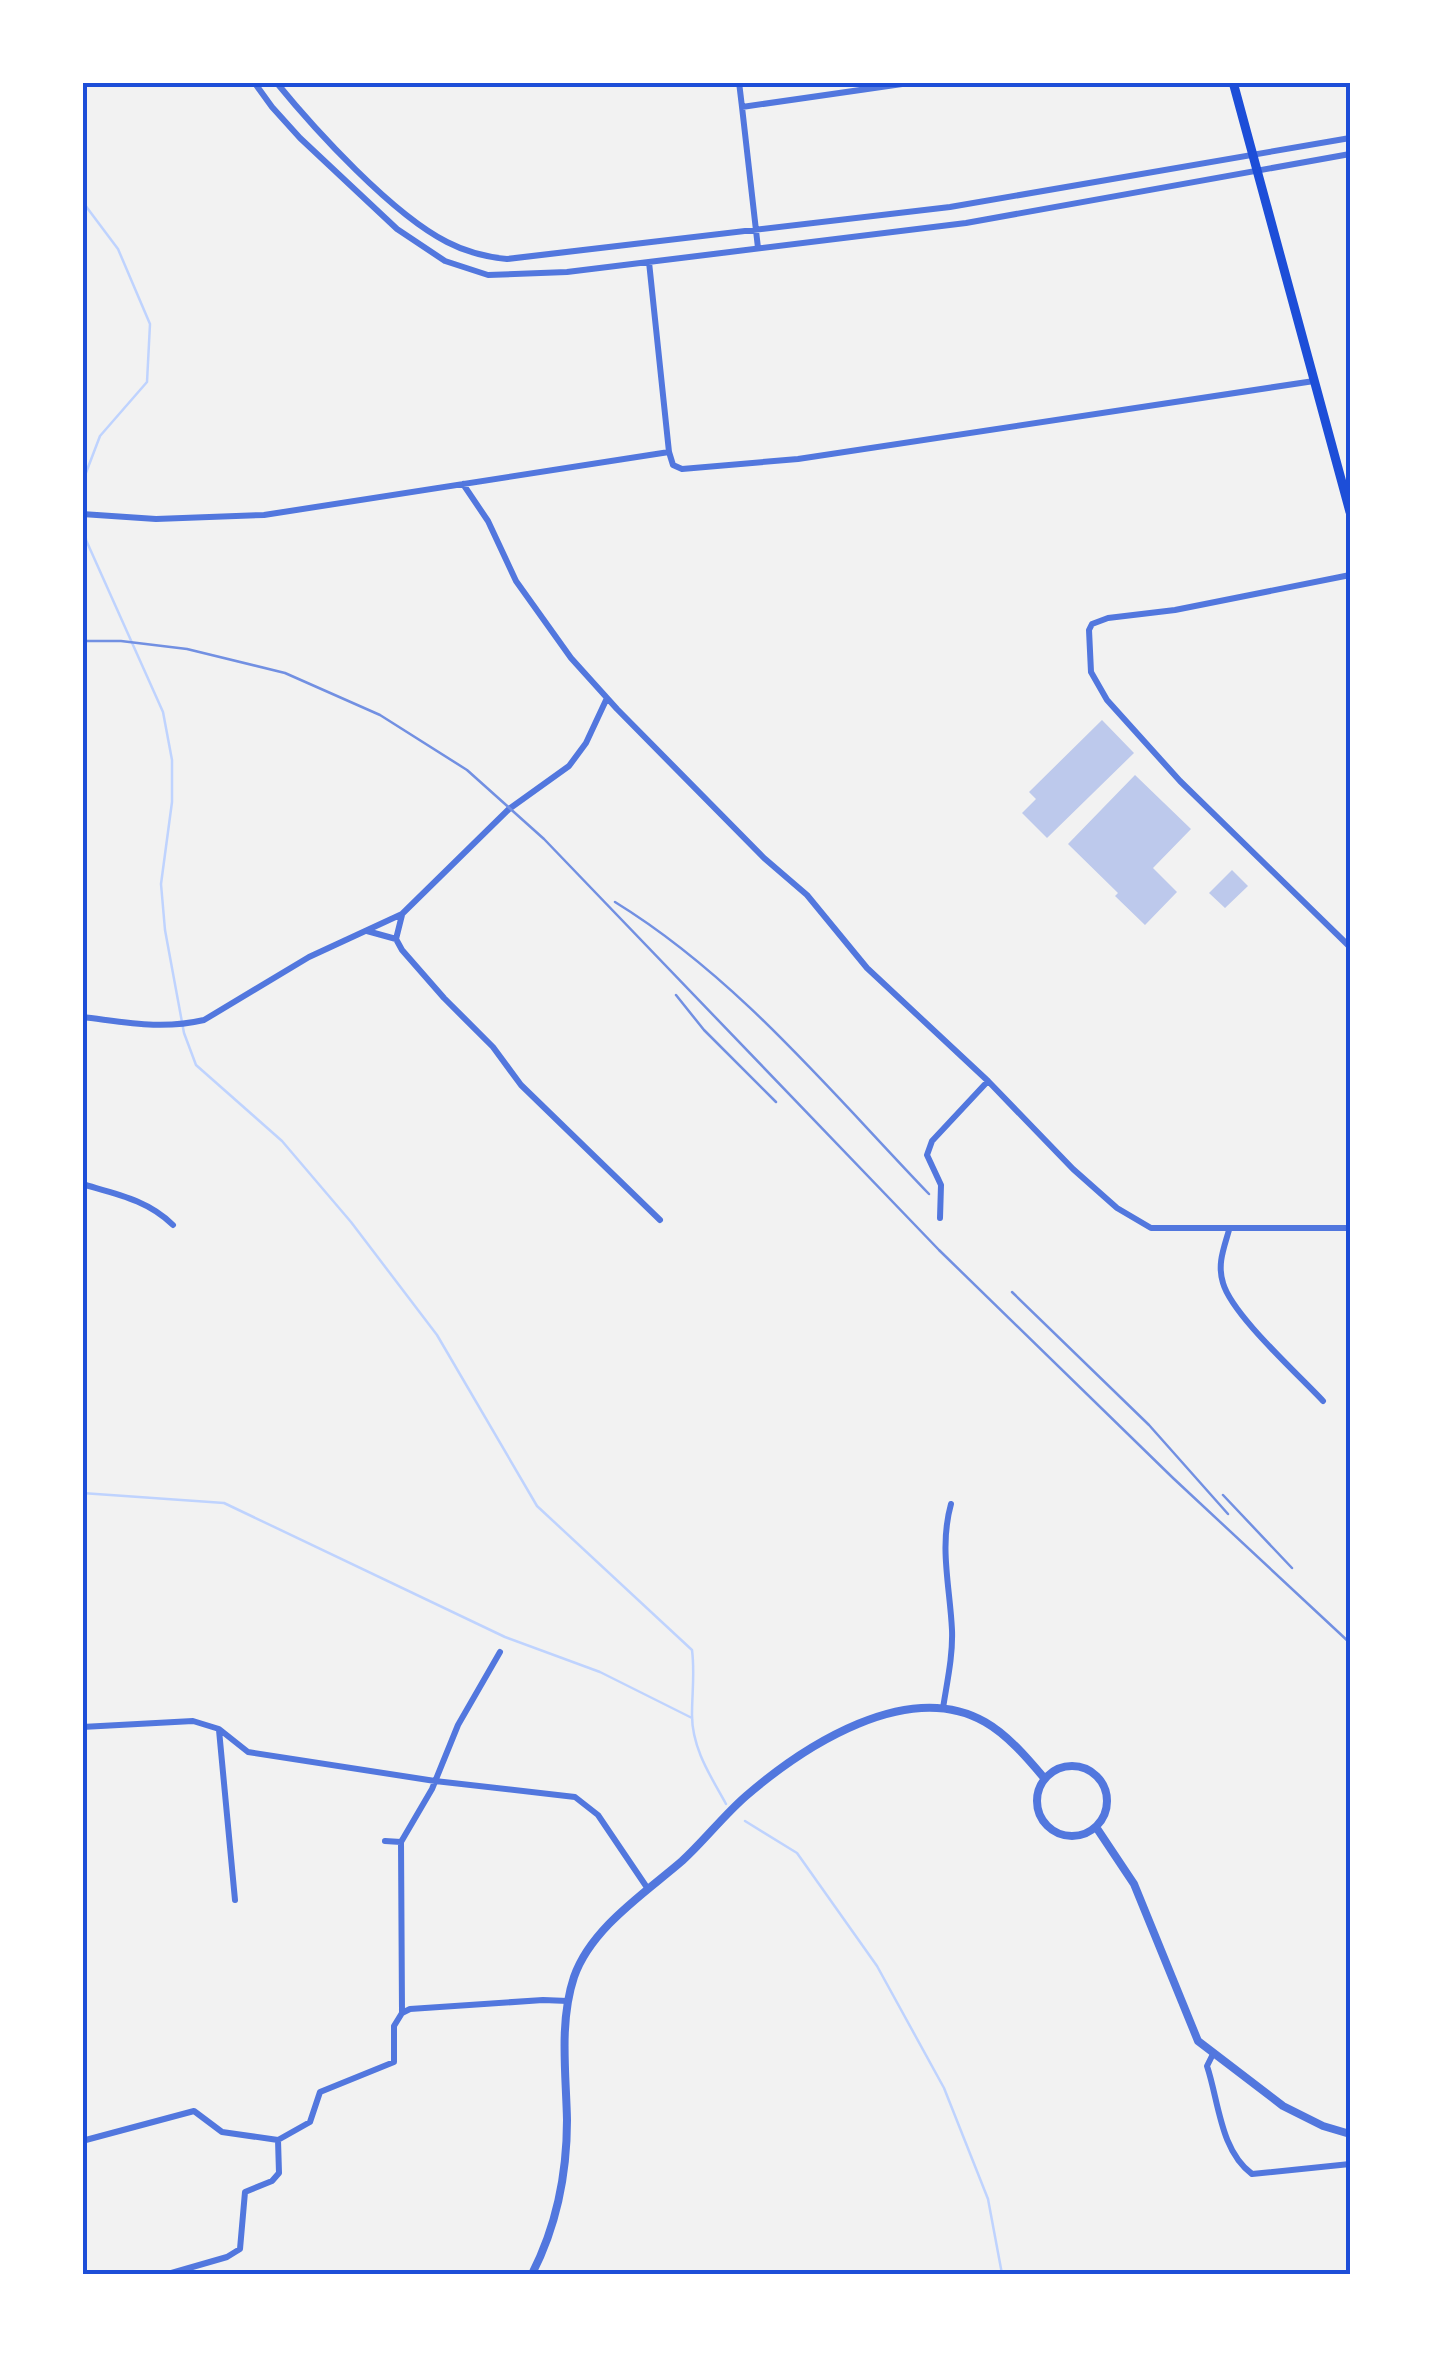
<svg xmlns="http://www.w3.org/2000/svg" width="1433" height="2357" viewBox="0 0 1433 2357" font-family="'IBM Plex Serif',serif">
  <rect width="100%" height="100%" fill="#f2f2f2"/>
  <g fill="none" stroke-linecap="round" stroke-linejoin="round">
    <path stroke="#bfd3fe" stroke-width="2.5" d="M82 201 118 249 150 324 147 382 100 436 84 478 83 510
      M84 518 86 540 163 712 172 760V802L161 884 165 930 184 1033 196 1065 282 1141 351 1222 437 1335 537 1506 692 1650C695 1673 692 1692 692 1715 692 1748 710 1775 726 1804
      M82 1493 224 1503 505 1637 600 1672 692 1718
      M745 1821 797 1853 877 1966 944 2088 988 2199 1002 2274"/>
  </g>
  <path fill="#bdc9ec" d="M1102 720 1134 753 1047 838 1022 813 1036 799 1029 792Z
    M1135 775 1191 829 1153 868 1177 892 1145 925 1115 896 1118 893 1068 844Z
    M1232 870 1248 886 1225 908 1209 893Z"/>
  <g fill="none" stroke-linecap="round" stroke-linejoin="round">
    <path stroke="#5277de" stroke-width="6" d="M254 82 272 107 300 138 397 229 445 261 488 275 567 272 966 223 1350 154
      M276 82C316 131 392 214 447 242 466 252 486 257 507 259L950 207 1350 138
      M739 82 742 107 916 82
      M742 107 758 248
      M649 262 669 452 673 465 682 469 798 459 1314 381
      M463 484 488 521 516 581 571 658 617 709 764 858 807 895 867 968 988 1081 1073 1169 1117 1208 1151 1228H1350
      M82 514 156 519 264 515 669 452
      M1350 575 1175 610 1108 618 1092 624 1089 630 1091 672 1107 700 1180 781 1350 947
      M367 931 396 939 402 950 444 998 493 1047 521 1085 660 1220
      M396 939 402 915
      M82 1017C125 1022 161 1030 204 1020L309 957 402 914 509 809 569 766 586 743 607 698
      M82 1184C116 1194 148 1200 173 1225
      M940 1218 941 1185 927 1155 932 1141 988 1081
      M1229 1230C1224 1248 1217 1264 1223 1283 1232 1315 1299 1375 1323 1401
      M943 1708C947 1682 953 1656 952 1630 950 1587 939 1547 951 1504
      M82 1727 193 1721 219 1729 248 1752 435 1781 575 1797 598 1815 648 1889
      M219 1730 235 1900
      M401 1842 432 1789 458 1725 500 1652
      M402 2013 410 2009 543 2000 568 2001
      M1213 2054 1207 2066C1219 2102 1220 2150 1252 2174L1350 2164
      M82 2141 194 2111 222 2132 278 2140 310 2122 320 2092 394 2062V2026L402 2013 401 1842 385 1841
      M168 2274 227 2257 240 2249 245 2192 272 2181 279 2173 278 2140"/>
    <path stroke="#5277de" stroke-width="8" d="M1037 1801a35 35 0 1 1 70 0a35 35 0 1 1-70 0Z
      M1096 1827 1134 1884 1198 2041 1283 2106 1323 2126 1350 2134
      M532 2274C556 2227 567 2173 567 2120 566 2073 559 2022 574 1977 591 1928 645 1893 682 1861 704 1841 723 1816 746 1796 804 1746 908 1678 985 1722 1008 1735 1028 1759 1045 1779"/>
    <path stroke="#1d4ed8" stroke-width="9" d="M1233 82 1350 512"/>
    <path stroke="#7290e2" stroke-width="2.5" d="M82 641H121L187 649 285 673 380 715 467 770 544 839 939 1250 1173 1478 1350 1643
      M615 902C737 977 831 1092 929 1194
      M676 995 704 1030 776 1102
      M1012 1292 1149 1425 1228 1514
      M1223 1495 1292 1568"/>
  </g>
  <rect width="1433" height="2357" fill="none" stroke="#ffffff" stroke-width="170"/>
  <rect x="85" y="85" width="1263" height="2187" fill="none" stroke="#1d4ed8" stroke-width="4"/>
</svg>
